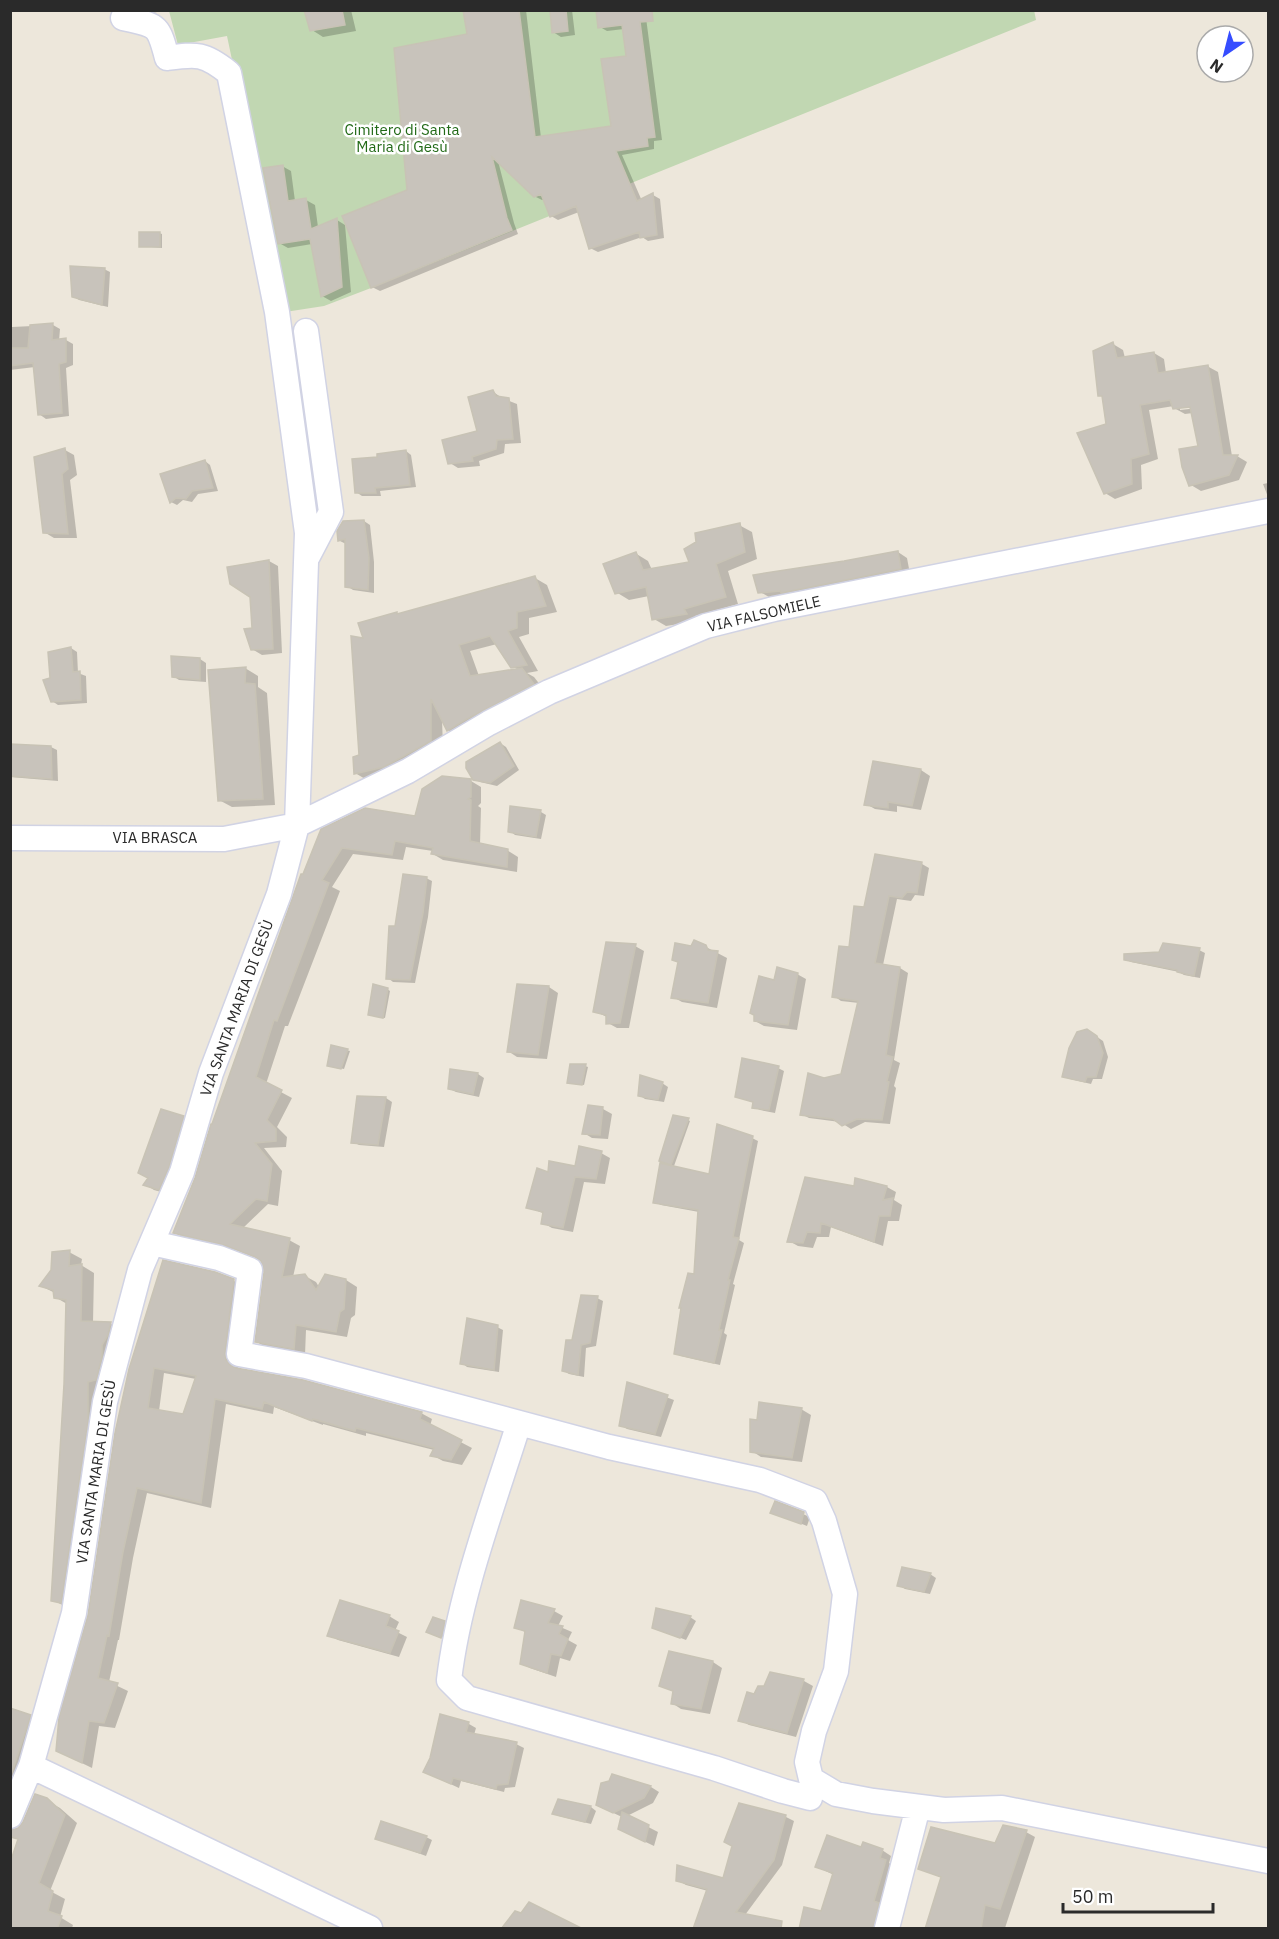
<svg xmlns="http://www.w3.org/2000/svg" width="1279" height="1939" viewBox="0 0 1279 1939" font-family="'IBM Plex Sans',sans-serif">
  <rect width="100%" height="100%" fill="#ede7db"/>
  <path fill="#c1d7b2" d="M342 10H1034L1036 20 371 288 324 306 285 312 227 36 178 45 169 11H304L311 31 344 25Z"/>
  <path fill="#0003" fill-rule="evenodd" d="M144 10H165L153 13Z
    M306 10H351L356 31 323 37 312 30Z
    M465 10H526L541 138 612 127 628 57 624 29 607 31 600 27 645 10 662 140 654 141V149L622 155 642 201 653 195 660 199 664 238 648 241 642 237 598 252 590 248 579 212 558 220 551 216 545 199 542 200 534 196 498 161 514 223 518 234 380 291 372 287 469 35Z
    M551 10H572L575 35 561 37 553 32Z
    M282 166 291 171 295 201 306 200 315 205 318 227 337 220 345 225 351 292 331 301 322 296 312 244 288 248 279 243Z
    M159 233 162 234V248L140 246Z
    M104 269 110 272 108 307 79 300 73 296Z
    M10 307 12 327 53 325 60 329 59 341 66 340 73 344V365L66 368 69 416 46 419 39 414 35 367 10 370Z
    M1113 344 1123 350 1125 358 1154 353 1164 359 1166 373 1207 366 1218 372 1232 456H1237L1247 462 1239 480 1201 491 1191 485 1200 447 1193 413 1185 414 1174 408V406L1149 410 1158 459 1141 465 1142 489 1115 499 1105 493 1108 425 1104 397 1100 395ZM1197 405 1198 408 1180 410V407Z
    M492 391 502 398 517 404 521 443 505 444 504 453 479 461 480 466 458 468 450 463 478 432Z
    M65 450 74 455 77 475 70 480 77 538H54L44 532Z
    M406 451 411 455 416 487 380 491 381 496H362L356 492 379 459Z
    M205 461 210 465 218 491 198 494 192 502 183 500 177 505 171 502Z
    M1268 483V497L1263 484Z
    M364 521 370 525 374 562V593L353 590 347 586 346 544 340 541 339 531Z
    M739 525 752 532 757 559 728 571 738 604 695 616 698 621 666 626 654 619 649 596 629 600 616 592 635 553 648 561 652 570 691 563Z
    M898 552 907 558 910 574 788 595 769 597 760 592Z
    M269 561 278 566 282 653 262 655 252 649V596Z
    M535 578 547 585 557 612 529 618V634L519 637 538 671 527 673 534 677 545 691 460 737 448 730 442 719 443 748 367 780 355 773 361 757 366 640 397 613 400 615ZM497 644 512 666 519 670 479 676 470 651Z
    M71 648 77 652 78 673 86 676 87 703 58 705 52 701V679Z
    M200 659 206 663V682L179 680 173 676Z
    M245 668 258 676V687L267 693 275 805 232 807 219 800Z
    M500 743 506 747 519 770 497 786 480 782 474 779Z
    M10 746 51 747 57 750 58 781 10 777Z
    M874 763 921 770 930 776 921 810 897 806V812L875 809 866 804Z
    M471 781 481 787V803L478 806 481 808 480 845 507 850 518 857 517 872 443 860 433 854V851L406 847 403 860 353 854 332 887 340 891 288 1026H285L266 1084 292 1098 277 1127 287 1137 286 1147 264 1148 282 1171 278 1206 268 1204 242 1229 289 1240 300 1246 293 1277 305 1276 316 1282 319 1287 346 1280 357 1287 355 1315 351 1318 347 1337 306 1330 305 1355 267 1348 257 1342 266 1272 262 1260 236 1250 186 1239 175 1233 197 1178 322 830 416 817Z
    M511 807 541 812 546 815 541 839 515 835 510 831Z
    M922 864 929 868 924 896 915 895 911 901 897 899 883 965 900 968 908 973 894 1060 900 1063 894 1086 896 1088 890 1124 865 1122 851 1129 840 1122 809 1118 801 1114 824 1079 842 1076 859 1003 841 1001 834 996 865 909Z
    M426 878 432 881 428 917 415 983 393 982 388 978 397 927Z
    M635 946 644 951 629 1028H617L608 1023 607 1017 594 1011Z
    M706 947 727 958 717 1008 682 1002 673 997 692 948Z
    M1199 950 1205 953 1200 978 1184 975 1179 972 1131 962 1125 959Z
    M797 974 806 979 797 1030 764 1026 755 1021 776 982Z
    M519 986 549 987 558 993 547 1059 517 1057 508 1051Z
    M387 989 390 991 385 1018 372 1016Z
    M1087 1030 1103 1041 1108 1057 1102 1079H1093L1091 1084 1070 1079 1064 1076Z
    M332 1047 350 1051 344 1069 331 1066Z
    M585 1066 588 1067 584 1085 568 1082Z
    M778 1068 784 1071 775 1113 760 1110 754 1107V1103L737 1096Z
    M451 1070 478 1074 484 1078 479 1097 456 1092 450 1089Z
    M662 1083 668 1087 664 1102 645 1099 639 1095Z
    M359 1097 386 1098 392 1102 384 1147 359 1145 353 1142Z
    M589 1107 603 1109 612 1114 608 1139 592 1138 584 1133Z
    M183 1117 192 1122 168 1194 154 1190 145 1184Z
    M688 1120 690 1121 674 1166 663 1162Z
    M752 1138 758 1141 739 1240 744 1243 733 1284 735 1285 724 1333 727 1335 720 1365 681 1356 675 1353 695 1276 699 1212 661 1205 655 1202 710 1176Z
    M601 1153 610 1158 605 1184 584 1182 573 1232 552 1228 543 1223 545 1214 528 1207 549 1173 576 1168Z
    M856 1180 887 1187 896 1192 894 1200 902 1205 899 1221H888L883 1246 831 1227 829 1237H817L813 1248 798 1246 789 1241 855 1188Z
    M69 1252 82 1259 81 1265 94 1273 93 1323 111 1324 123 1331 66 1607 53 1600 65 1384 67 1304 55 1297V1293L41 1286Z
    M234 1281 244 1287 235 1359 239 1370 421 1413 432 1419 430 1426 472 1448 462 1465 443 1461 432 1455 434 1450 366 1433V1436L323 1424V1425L274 1407 273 1414 226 1404 211 1508 147 1493 133 1558 119 1640H118L109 1682 128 1691 115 1728 99 1726 92 1768 57 1751 90 1616 131 1370ZM164 1373 196 1379 184 1416 159 1411Z
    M597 1298 603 1301 596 1346 586 1348 584 1377 569 1374 563 1370 573 1342Z
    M497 1327 503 1330 499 1372 467 1367 462 1363Z
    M628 1383 674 1400 661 1437 627 1429 621 1425Z
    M801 1409 811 1415 802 1462 761 1457 752 1451 758 1422Z
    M776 1503 810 1517 807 1526 772 1512Z
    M930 1574 936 1578 930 1594 905 1589 899 1585Z
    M554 1611 563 1616 558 1626 572 1632 568 1640 577 1645 570 1661 560 1658 556 1677 530 1668 521 1663 525 1632 516 1627Z
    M389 1616 399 1622 395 1631 407 1637 399 1657 338 1640 329 1635Z
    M690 1617 696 1621 686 1640 660 1630Z
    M444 1622 447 1624 444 1638 430 1633Z
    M713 1662 722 1668 710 1714 681 1709 672 1703 674 1692 661 1685Z
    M771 1674 804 1681 813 1686 796 1737 749 1725 740 1720 754 1696 764 1688Z
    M10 1710 30 1716 42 1723 10 1817Z
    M441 1716 469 1724 476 1728 474 1735 516 1744 524 1748 515 1787 505 1788 504 1792 461 1781 459 1788 433 1776 432 1759Z
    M613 1776 651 1787 659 1792 653 1803 627 1816 658 1832 654 1846 629 1834 622 1817 607 1810 610 1782Z
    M46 1800 60 1808 77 1823 50 1891 65 1899 60 1917 73 1925 72 1928H10Z
    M559 1801 591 1807 596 1811 591 1824 559 1816 554 1813Z
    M786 1817 794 1821 782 1865 745 1915 694 1928 708 1891 686 1885 677 1880H724Z
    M1026 1832 1035 1837 1005 1928H927L942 1878 920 1868 996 1845Z
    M426 1837 432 1840 426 1856 377 1838Z
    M862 1849 882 1850 891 1856 889 1863 894 1866 883 1928H800L822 1912 834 1875 817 1867Z"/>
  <path fill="#c8c3bb" stroke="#c8c3b5" stroke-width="1.5" fill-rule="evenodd" d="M304 10H342L345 25 310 31Z
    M463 10H519L535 137 611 126 601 59 626 56 622 25 598 28 596 10H652L653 21 640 22 655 137 647 138 648 146 616 151 637 201 653 193 657 235 640 238 639 232 589 249 576 206 550 217 541 194 534 197 492 157 507 218 512 230 371 288 342 216 407 190 394 48 467 34Z
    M550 10H566L568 31 552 33Z
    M283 165 288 201 306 198 311 229 337 218 342 287 321 297 310 239 278 244 263 168Z
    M139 232H160V247H139Z
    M70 266 105 268 102 305 72 297Z
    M53 323 52 340 66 338V362L59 364 62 413 38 415 33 363 10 366V348H28L30 325Z
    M1113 342 1117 358 1154 352 1158 373 1208 365 1223 455H1238L1229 475 1189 486 1182 467 1179 449 1198 446 1190 407 1173 409 1170 400 1140 405 1149 454 1131 459 1132 484 1104 494 1077 433 1106 424 1102 396H1098L1093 351Z
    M493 390 496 396 509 398 513 439 497 440 496 449 472 457 473 461 448 464 442 440 477 431 468 397Z
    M65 448 68 469 62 474 68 534 43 533 34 457Z
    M406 450 410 485 375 488 376 493H355L352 459 377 457V454Z
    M205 460 213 488 192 491 186 499 176 498 170 503 160 474Z
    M364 520 369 558 368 590 345 587V539L338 541 337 531 343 521Z
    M740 523 745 552 716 564 726 597 684 609 687 614 652 620 646 587 615 594 603 564 636 552 643 570 689 562 684 549 696 542 695 533Z
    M898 551 901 569 781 593 780 591 758 593 753 575 844 561Z
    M269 560 273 649 251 650 244 629 252 628 250 597 230 584 227 567Z
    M535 576 546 606 517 612V628L508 631 527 665 511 668 490 636 459 645 470 676 522 668 534 684 465 720 447 731 431 699V741L384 767 354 774 353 757 359 755 351 636 363 638 358 623 397 612V614Z
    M71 647 73 672 80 671 81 700 51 702 43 680 50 678 48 652Z
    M171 656 200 658V680L172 677Z
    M246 667 245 683 255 684 263 799 218 801 208 670Z
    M500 742 514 766 490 783 473 780 466 768V762Z
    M10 744 51 746 52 779 10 776Z
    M873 761 921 769 912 806 888 802V808L864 805Z
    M442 776 471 779V797L468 799 471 800 470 841 508 849 507 867 431 854 433 848 395 841 392 855 342 848 322 880 329 883 277 1021 274 1020 256 1077 282 1090 267 1120 276 1129V1141L255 1143 272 1164 267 1201 256 1199 230 1224 290 1238 282 1277 305 1274 316 1290 325 1274 346 1279 344 1309 340 1312 336 1332 296 1325 294 1349 255 1342 264 1272 261 1261 255 1257 224 1245 173 1233 195 1178 211 1124H212L301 874H303L321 829 365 808 415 816 422 789Z
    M510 806 541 810 536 837 508 832Z
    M875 854 922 862 917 893 907 892 902 898 889 896 875 963 900 967 886 1055 893 1057 887 1081 889 1082 882 1120 857 1119 842 1126 833 1119 800 1115 808 1073 824 1078 841 1074 858 1001 832 997 839 946 849 947 854 906 864 907Z
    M403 874 427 877 423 913 410 980 386 979 389 926H395Z
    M694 940 706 945 708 950 718 951 708 1003 671 998 678 962 672 960 675 943 691 946Z
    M606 942 636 944 620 1023 606 1024V1015L593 1012Z
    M1163 943 1200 948 1194 976 1177 972V970L1124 960V954L1159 952Z
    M777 967 798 973 788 1025 754 1021V1015L750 1013 759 976 774 980Z
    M373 984 388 988 383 1018 368 1015Z
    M517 984 549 986 538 1055 507 1052Z
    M1087 1029 1097 1036 1103 1053 1096 1077H1087L1085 1082 1062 1077 1069 1048 1077 1032Z
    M331 1045 348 1049 341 1069 327 1066Z
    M742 1058 779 1066 769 1110 752 1108 753 1102 735 1097Z
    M570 1064H586L582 1085 567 1083Z
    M450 1069 478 1073 473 1094 448 1089Z
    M640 1075 663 1082 658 1100 638 1096Z
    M357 1096 386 1097 378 1145 351 1143Z
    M588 1105 603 1107 600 1135 582 1134Z
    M161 1109 184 1116 169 1167 159 1190 143 1185 148 1178 138 1173Z
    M673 1115 689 1118 671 1165 659 1161Z
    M717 1124 753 1136 733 1237 739 1238 728 1280H730L719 1330H722L714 1363 674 1354 681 1308H679L688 1273 694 1274 698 1210 653 1203 660 1163 709 1174Z
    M579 1146 602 1151 596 1179 575 1177 563 1228 541 1224 543 1212 526 1208 537 1168 548 1172 549 1161 575 1166Z
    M805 1177 854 1186 855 1178 887 1186 883 1200 893 1198 890 1216H879L874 1242 821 1223 820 1233 807 1232 803 1243 787 1242Z
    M70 1250 69 1266 82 1264 81 1321 111 1322 108 1335 102 1345V1357L96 1380 88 1382V1422L61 1603 51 1601 64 1384 66 1300 54 1298 53 1290 39 1286 51 1270 52 1252Z
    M163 1260 215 1272 234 1279 225 1352 226 1360 230 1365 236 1368 303 1380 422 1412 420 1419 462 1440 451 1460 430 1456 434 1448 356 1428 355 1431 313 1419 312 1421 264 1402 262 1409 215 1399 201 1503 137 1488 123 1552 109 1636 107 1635 98 1678 118 1683 104 1723 89 1721 82 1763 56 1751 59 1717 88 1615 115 1433 129 1369ZM154 1368 196 1376 183 1414 148 1408Z
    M581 1295 598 1296 590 1343 581 1345 578 1375 562 1371 566 1340H572Z
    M467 1318 498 1325 494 1370 460 1364Z
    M627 1382 668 1395 655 1434 619 1426Z
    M759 1402 802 1408 792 1458 750 1452V1419L757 1420Z
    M775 1501 804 1512 801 1524 770 1513Z
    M902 1567 931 1573 924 1592 897 1586Z
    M340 1600 390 1615 386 1626 399 1631 390 1653 327 1636Z
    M521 1600 555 1609 548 1623 563 1626 559 1634 568 1639 561 1656 551 1654 547 1673 520 1664 525 1631 514 1628Z
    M656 1608 691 1616 680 1638 652 1628Z
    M433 1617 445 1621 441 1638 426 1632Z
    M669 1651 713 1661 701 1709 671 1704 673 1691 659 1686Z
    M770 1672 804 1679 787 1733 738 1721 747 1692 754 1694 758 1686H764Z
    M10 1708 31 1715 12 1772H10Z
    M440 1714 469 1722 466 1732 517 1742 508 1784 497 1785 496 1789 453 1778 451 1784 423 1772 430 1758Z
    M612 1774 651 1786 644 1798 613 1813 596 1805 601 1783 609 1781Z
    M35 1794 47 1798 65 1815 39 1883 53 1891 48 1911 62 1916 57 1929H10V1863L18 1839 10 1837V1830L18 1828 23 1822Z
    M558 1799 591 1806 585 1822 552 1814Z
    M739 1803 786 1815 774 1860 736 1912 782 1921 781 1929H693L707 1889 676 1881 677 1865 723 1878 732 1846 724 1842Z
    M622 1812 649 1825 645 1842 618 1829Z
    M381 1821 427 1836 420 1853 375 1839Z
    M1003 1825 1027 1830 1000 1909 985 1905 981 1929H925L941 1877 918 1869 931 1827 995 1843Z
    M827 1835 861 1847 863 1842 883 1849 880 1858 886 1860 874 1901 879 1903 873 1929H799L804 1907 821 1911 833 1873 815 1867Z
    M529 1902 583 1929H501L515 1911 521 1913Z"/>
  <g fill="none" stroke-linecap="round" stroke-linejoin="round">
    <g stroke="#d1d3e4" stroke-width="27">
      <path id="minor" d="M306 331 331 512 308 556
        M10 838 224 839 297 825 408 771 489 723 549 692 706 626 774 609 1268 511
        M152 1243 219 1258 250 1270 239 1354 306 1366 609 1447 760 1480 815 1501 824 1521 845 1594 836 1671 814 1731 807 1762 811 1779 836 1794 873 1801 944 1810 1002 1808 1268 1861
        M519 1423C493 1506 459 1595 449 1680L467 1698 714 1768 783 1791 810 1798
        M31 1766 370 1928
        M10 1816 31 1766 74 1613 105 1402 140 1270 182 1172 211 1073 279 894 297 825 307 533 277 312 229 73C204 53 197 54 167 58 158 23 157 26 123 18
        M887 1928 918 1807"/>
    </g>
    <use href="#minor" stroke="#fff" stroke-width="24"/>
  </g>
  <g text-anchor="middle" stroke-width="5" stroke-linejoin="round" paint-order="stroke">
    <g font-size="15" fill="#226a17" stroke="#fff">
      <text x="402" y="135">Cimitero di Santa<tspan x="402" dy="17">Maria di Gesù</tspan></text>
    </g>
    <g font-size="15" fill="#2a2a2a" stroke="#fff">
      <text transform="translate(764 614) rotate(-13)" y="5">VIA FALSOMIELE</text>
      <text x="155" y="843">VIA BRASCA</text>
      <text transform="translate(237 1008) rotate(-70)" y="5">VIA SANTA MARIA DI GESÙ</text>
      <text transform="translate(96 1472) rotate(-81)" y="5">VIA SANTA MARIA DI GESÙ</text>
    </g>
  </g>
  <rect width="1279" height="1939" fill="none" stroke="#2a2a2a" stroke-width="24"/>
  <g transform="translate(1225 54) rotate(215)"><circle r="28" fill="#ffffff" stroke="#aaaaaa" stroke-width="1.5"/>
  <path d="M0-4.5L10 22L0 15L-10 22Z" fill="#364dff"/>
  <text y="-9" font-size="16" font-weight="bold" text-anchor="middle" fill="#2a2a2a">N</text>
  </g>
  <path d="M1063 1903v9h150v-9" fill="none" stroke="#2a2a2a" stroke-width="3"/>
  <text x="1072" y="1903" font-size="18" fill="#2a2a2a" stroke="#ffffff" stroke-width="4.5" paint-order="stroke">50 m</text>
</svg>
